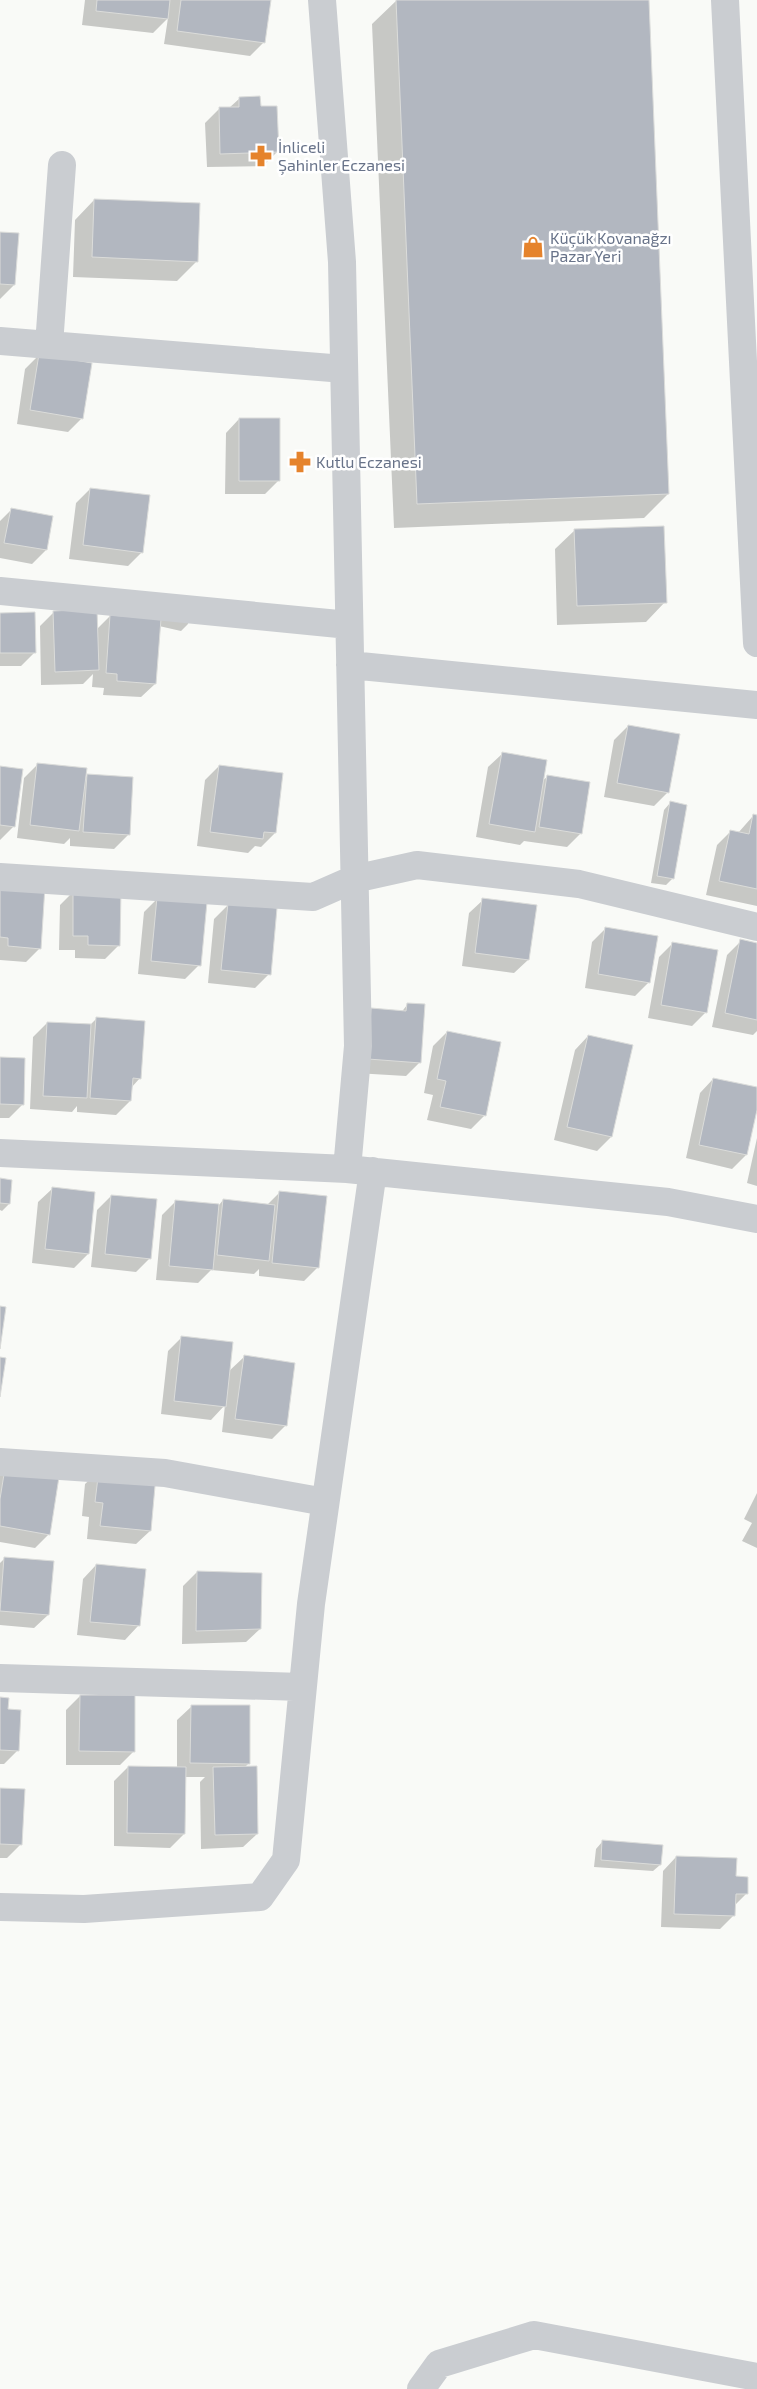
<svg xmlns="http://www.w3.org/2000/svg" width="757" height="2389" viewBox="0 0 757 2389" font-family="'Exo 2',sans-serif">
  <rect width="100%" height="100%" fill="#f9faf7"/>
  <path fill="#0003" d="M85 0H269L264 42 250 56 164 44 168 18 153 33 82 25Z
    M397 0H648L668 494 644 518 394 528 372 24Z
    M240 98 260 107 277 152 263 166 207 167 205 123 219 109 229 108Z
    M94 200 197 261 177 281 73 277 75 220Z
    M0 233 14 285 0 299Z
    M39 355 82 418 68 432 17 424 25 369Z
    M239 419 279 480 265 494H225L226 433Z
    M90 489 142 552 128 566 69 559 76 503Z
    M11 510 46 550 32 564 0 558V521Z
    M575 530 665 602 646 622 557 625 555 549Z
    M54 612 96 630 110 616 190 614 188 624 181 631 159 626 155 684 141 697 103 695 104 688 92 687 93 674 83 684 41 685 40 626Z
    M0 614 35 652 21 666H0Z
    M628 726 668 792 654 806 604 797 614 740Z
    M502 754 542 781 547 777 581 833 567 847 524 841 520 845 476 837 488 767Z
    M38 764 84 779 87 776 128 835 114 849 70 846V838L64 844 17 838 24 778Z
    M219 766 275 833 261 847 255 846 248 853 197 846 205 780Z
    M0 767 14 826 0 840Z
    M670 803 673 878 666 885 651 883 664 810Z
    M753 816H757V906L706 895 717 845 731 831 738 833Z
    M0 885 40 948 26 962 0 960Z
    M74 891 119 945 105 959 75 958V950H59L60 905Z
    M158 898 199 965 185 979 138 974 144 912Z
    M483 900 528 960 514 973 462 966 469 913Z
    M228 905 269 974 255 988 208 983 214 919Z
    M606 928 649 982 635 996 585 988 592 942Z
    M741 941 757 944V1031L753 1035 712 1027 727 955Z
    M673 943 706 1012 692 1026 648 1018 659 957Z
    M407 1005 420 1062 406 1076 355 1073Z
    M96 1019 140 1078 131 1088 130 1101 116 1115 77 1112V1106L72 1112 30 1109 33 1037 47 1023 90 1025Z
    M447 1032 485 1115 471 1129 427 1120 433 1095 424 1093 433 1046Z
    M588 1036 611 1137 597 1151 554 1140 575 1050Z
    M0 1059 23 1104 9 1118H0Z
    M713 1079 757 1089V1104L746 1155 732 1169 686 1158 700 1093Z
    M757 1138V1186L747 1183Z
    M0 1180 9 1204 2 1211 0 1210Z
    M52 1189 88 1254 74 1268 32 1263 38 1202Z
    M280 1192 318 1267 304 1281 259 1276V1269L254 1274 211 1270 198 1283 156 1280 162 1215 176 1201 219 1205 223 1200 267 1205Z
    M111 1196 150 1258 136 1272 91 1267 97 1210Z
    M182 1337 228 1372 244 1357 286 1425 272 1439 222 1432 225 1405 211 1420 161 1414 168 1351Z
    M5 1470 49 1534 35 1548 0 1542V1475Z
    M99 1471 150 1531 136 1544 87 1539 89 1517 82 1516 85 1484Z
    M757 1493V1548L742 1541 752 1523 744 1519Z
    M5 1558 48 1615 34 1628 0 1625V1563Z
    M96 1565 138 1626 125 1640 77 1635 83 1579Z
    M197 1572 260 1629 246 1642 182 1644 183 1586Z
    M80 1696 134 1751 120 1765H66V1710Z
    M0 1698 7 1710 18 1750 4 1764H0Z
    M191 1707 249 1763 244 1768 257 1834 243 1847 201 1849 200 1782 205 1777H185L184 1834 170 1848 114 1846V1781L128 1767 177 1768V1720Z
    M0 1789 21 1844 7 1858H0Z
    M602 1842 660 1865 653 1871 594 1867 596 1849Z
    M676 1857 735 1878 746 1894 734 1906V1915L720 1929 661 1927 663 1871Z"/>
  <path fill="#b2b7c0" stroke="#dbdcda" d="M97 0H170L168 19 96 11Z
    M181 0H271L265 43 177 31Z
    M396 0H649L669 494 417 504Z
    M260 96 261 106H277L279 152 220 154 219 107H239V97Z
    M94 199 200 203 198 262 92 257Z
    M0 232 19 233 15 285 0 284Z
    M39 354 92 363 83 419 30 410Z
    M239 418H280V481H239Z
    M90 488 150 495 143 553 83 545Z
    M11 508 53 516 47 550 4 543Z
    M664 526 667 603 577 606 574 529Z
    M97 609 99 670 55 672 53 611Z
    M35 612 36 653H0V613Z
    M110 615 161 619 156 684 117 681V674L106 673Z
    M628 725 680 734 669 793 617 783Z
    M502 752 547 760 535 832 489 824Z
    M37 763 87 768 79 831 30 825Z
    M219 765 283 773 276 833 264 832 263 839 210 832Z
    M0 766 23 769 15 827 0 825Z
    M87 774 133 777 130 835 83 832Z
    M547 775 590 782 582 834 539 827Z
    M670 801 687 805 674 879 657 876Z
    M753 814 757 815V889L719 881 730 830 749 834Z
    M0 883 45 886 41 949 8 946V938L0 937Z
    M73 889 121 890 120 946 88 945V936H73Z
    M157 897 207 902 201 966 151 961Z
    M482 898 537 905 529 960 475 953Z
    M228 903 277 908 271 975 221 970Z
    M605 927 658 936 650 983 598 974Z
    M740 939 757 943V1020L725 1013Z
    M672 942 718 950 707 1013 661 1005Z
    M407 1003 425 1004 421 1063 368 1059 371 1008 406 1011Z
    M96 1017 145 1021 141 1079 133 1078 131 1101 90 1098Z
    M47 1022 91 1024 87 1098 43 1096Z
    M447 1031 501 1042 486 1116 440 1107 446 1081 437 1079Z
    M588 1035 633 1045 612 1137 567 1127Z
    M0 1057 25 1058 24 1105 0 1104Z
    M713 1078 757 1087V1110L747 1155 699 1145Z
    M0 1178 12 1180 10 1204 0 1203Z
    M52 1187 95 1192 89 1254 45 1249Z
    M279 1191 327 1196 319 1268 272 1263Z
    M111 1195 157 1199 151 1259 105 1254Z
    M223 1199 275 1205 269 1261 217 1255Z
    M175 1200 219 1204 213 1270 169 1266Z
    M0 1306 6 1307 0 1349Z
    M181 1336 233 1342 226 1407 174 1401Z
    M244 1355 295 1363 287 1426 235 1419Z
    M0 1357 6 1358 0 1397Z
    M5 1468 59 1477 50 1535 0 1526V1499Z
    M99 1469 156 1475 151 1531 100 1526 103 1503 95 1502Z
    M4 1557 54 1561 49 1615 0 1611Z
    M96 1564 146 1569 140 1626 90 1622Z
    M197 1571 262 1573 261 1629 196 1631Z
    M80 1695H135V1752L79 1751Z
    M0 1697 9 1698 8 1709 21 1710 19 1751 0 1750Z
    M191 1705H250V1764L190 1763Z
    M128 1766 186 1767 185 1834 127 1833Z
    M257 1766 258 1834 215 1835 213 1767Z
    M0 1788 25 1789 22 1845 0 1844Z
    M602 1840 663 1845 661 1865 601 1860Z
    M676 1856 737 1858 736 1876 748 1877V1894H736L735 1916 674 1914Z"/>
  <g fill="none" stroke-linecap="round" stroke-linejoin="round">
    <path stroke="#cacdd1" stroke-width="28" d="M322 0 342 262 358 1046 347 1169
      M725 0 757 643
      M0 341 344 369
      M49 345 62 165
      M0 591 349 625
      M350 665 757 705
      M0 877 313 897 354 879 417 865 579 884 757 927
      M0 1153 347 1169 668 1202 757 1219
      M0 1462 165 1473 325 1502
      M0 1678 302 1687
      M0 1907 84 1909 260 1897 286 1860 311 1604 373 1171
      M421 2389 439 2364 534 2335 757 2377"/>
  </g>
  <defs>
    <g id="pharmacy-bare" transform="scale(1.725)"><path d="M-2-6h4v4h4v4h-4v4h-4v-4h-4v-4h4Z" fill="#e5832c" stroke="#fff" stroke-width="2.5" paint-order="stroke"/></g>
    <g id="shop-bare" transform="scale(1.725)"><path d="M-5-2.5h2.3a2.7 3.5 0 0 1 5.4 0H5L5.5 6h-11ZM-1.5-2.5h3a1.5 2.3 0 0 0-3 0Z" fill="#e5832c" stroke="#fff" stroke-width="2.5" paint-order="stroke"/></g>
  </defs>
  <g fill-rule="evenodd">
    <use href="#pharmacy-bare" x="261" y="156"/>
    <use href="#shop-bare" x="533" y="247"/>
    <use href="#pharmacy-bare" x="300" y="462"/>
  </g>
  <g text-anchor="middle" stroke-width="5" stroke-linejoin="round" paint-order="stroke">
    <g font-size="16" fill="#687389" stroke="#fff" text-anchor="start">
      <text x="278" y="153">İnliceli<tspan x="278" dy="18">Şahinler Eczanesi</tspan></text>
      <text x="550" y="244">Küçük Kovanağzı<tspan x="550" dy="18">Pazar Yeri</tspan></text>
      <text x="316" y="468">Kutlu Eczanesi</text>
    </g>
  </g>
</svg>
